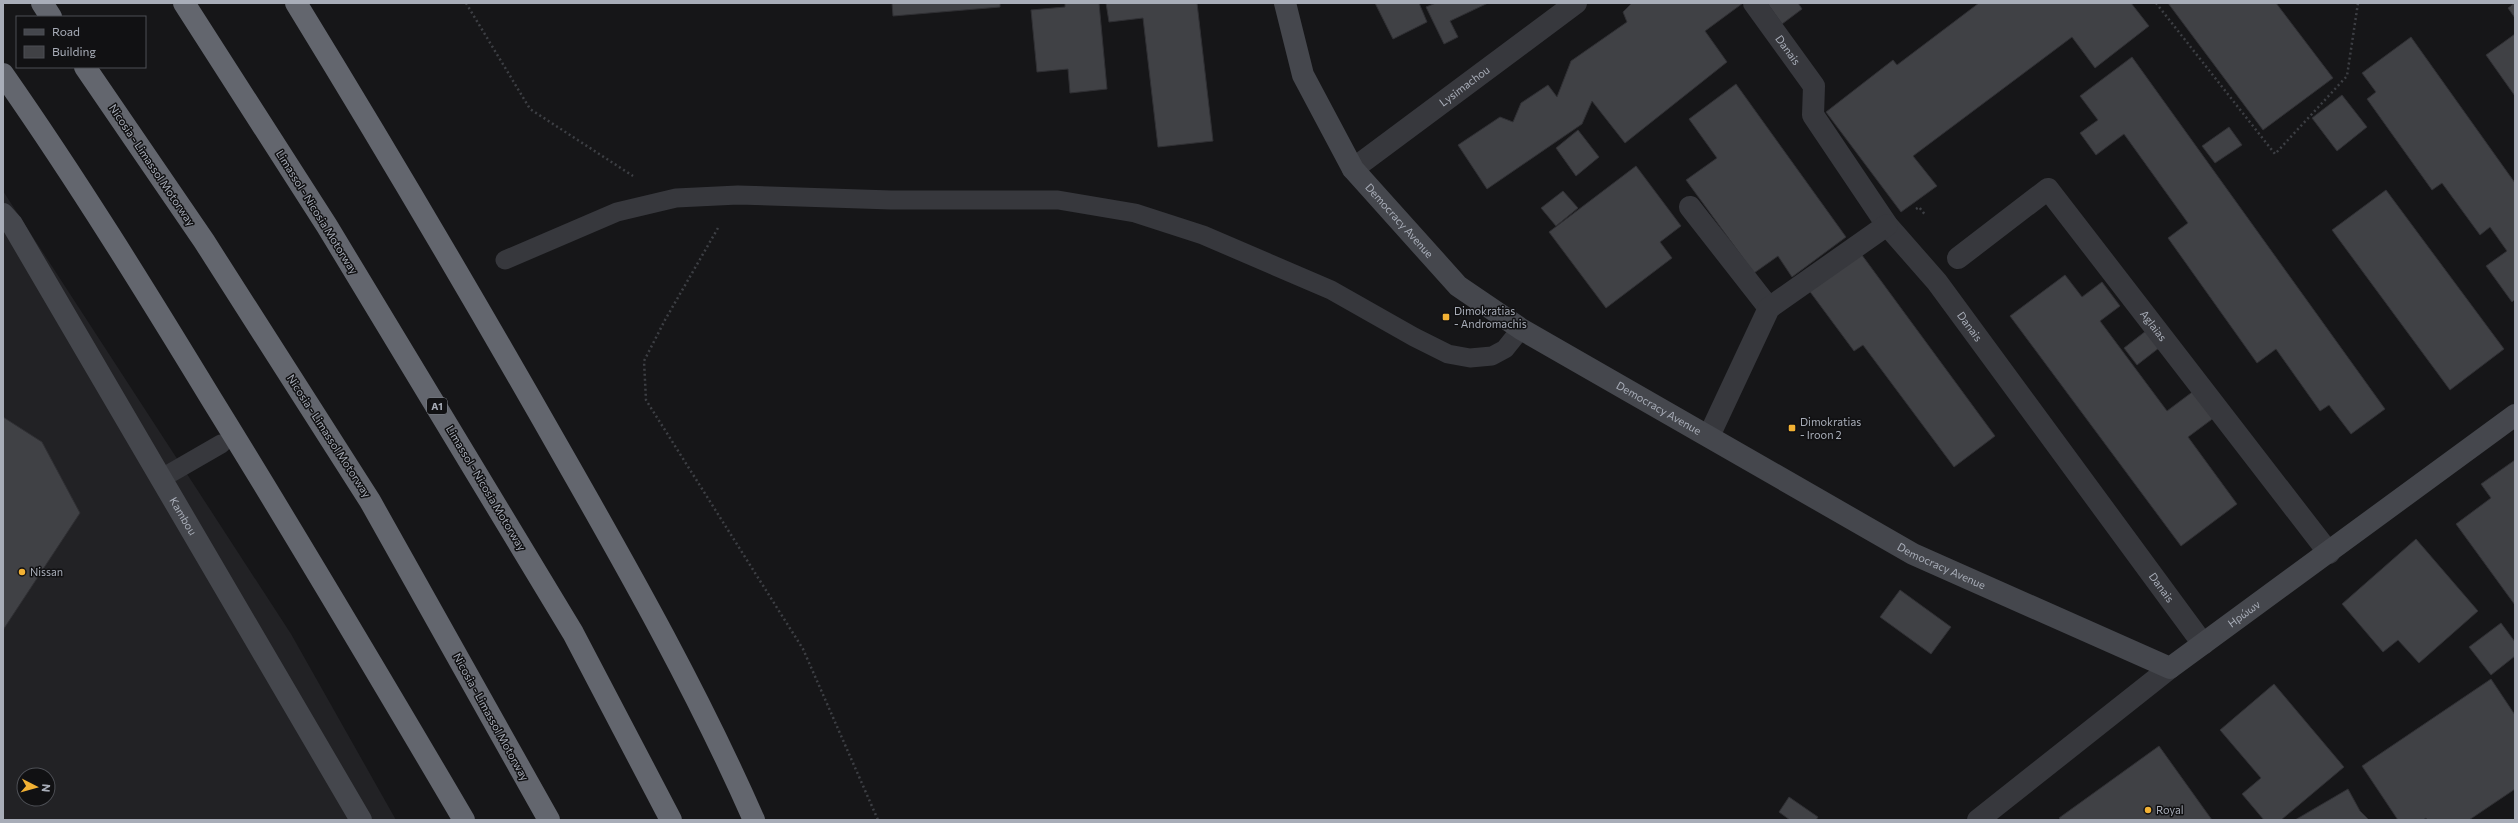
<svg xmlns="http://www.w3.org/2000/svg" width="2518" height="823" viewBox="0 0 2518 823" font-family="Commissioner,sans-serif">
  <rect width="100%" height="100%" fill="#161618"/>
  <path fill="#222225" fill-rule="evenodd" d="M3 191 291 634 396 820H3ZM24 775H48V799H24Z"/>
  <path fill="#404145" stroke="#303034" d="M892 3H1000V7L893 16Z
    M1065 3H1099L1107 89 1070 93 1068 69 1037 72 1031 10 1065 7Z
    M1106 3H1197L1213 141 1158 147 1143 18 1109 22Z
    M1375 3H1419L1427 22 1393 39Z
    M1436 3H1488L1450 21 1458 37 1444 44 1426 7Z
    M1632 3H1743L1705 31 1727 62 1625 143 1592 101 1582 124 1487 189 1458 145 1500 117 1513 122 1521 103 1548 85 1557 97 1571 61 1627 22 1623 12Z
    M1767 3H1798L1802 9 1782 24Z
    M1979 3H2131L2149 26 2095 68 2072 37 1913 156 1937 186 1901 212 1826 112 1893 60 1897 65Z
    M2168 3H2276L2333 78 2263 130Z
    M2515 3V18L2508 8Z
    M2515 34V96L2486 55Z
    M2411 37 2515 183V299L2512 302 2486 266 2507 251 2490 227 2480 235 2442 183 2432 190 2367 99 2376 92 2362 73Z
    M2132 57 2385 409 2351 434 2329 405 2320 411 2276 349 2257 363 2168 238 2188 223 2124 134 2096 155 2080 133 2098 120 2080 96Z
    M1736 84 1846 237 1792 277 1778 256 1754 273 1686 180 1717 158 1689 119Z
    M2342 95 2367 127 2337 151 2312 118Z
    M2229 127 2242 145 2215 163 2202 146Z
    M1578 130 1599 157 1576 176 1556 148Z
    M1636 166 1681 226 1660 242 1672 258 1606 308 1549 232Z
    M2386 190 2504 349 2450 390 2332 230Z
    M1563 191 1578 208 1556 226 1541 208Z
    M1859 251 1995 436 1954 467 1863 345 1854 351 1808 289Z
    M2065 275 2082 297 2102 282 2120 306 2100 321 2167 411 2199 387 2219 414 2188 437 2237 504 2181 546 2010 316Z
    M2151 327 2164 344 2137 365 2124 348Z
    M3 417 42 442 80 513 3 630Z
    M2515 460V605L2456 524 2491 498 2481 484Z
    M2416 539 2478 611 2419 663 2398 640 2383 652 2342 604Z
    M1900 590 1951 627 1931 654 1880 617Z
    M2501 623 2515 642V656L2491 675 2469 647Z
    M2491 679 2515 715V789L2469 820H2427L2426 818 2423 820H2398L2362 766Z
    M2274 684 2344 767 2281 820H2264L2242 794 2261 778 2220 730Z
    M2159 746 2212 820H2061L2059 818Z
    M2348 789 2360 811 2369 820H2295Z
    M1789 797 1818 817 1816 820H1790L1779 812Z"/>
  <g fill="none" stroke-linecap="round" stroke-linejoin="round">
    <path stroke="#3d3f44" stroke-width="2.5" stroke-dasharray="2 3" stroke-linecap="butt" d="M466 3 530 109 633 176
      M2156 3 2275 154 2347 76 2358 3
      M1916 209 1919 207 1926 216
      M718 228 665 320 644 361 646 400 803 649 878 820"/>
    <path stroke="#37383d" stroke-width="19" d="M505 260 617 212 676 198 738 195 891 200H1058L1135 213 1203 235 1331 290 1414 337 1448 354 1470 358 1492 356 1505 349 1521 329
      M162 478 221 444"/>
    <g stroke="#37383d" stroke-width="22">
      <path id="s1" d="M1754 3 1814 86 1813 115 1887 225 1937 282 2203 644"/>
      <path id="s2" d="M1353 169 1576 3"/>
      <path d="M1690 207 1769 308"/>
      <path id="s3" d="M1958 258 2048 189 2329 553"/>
      <path d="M1709 436 1769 308 1887 225"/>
      <path d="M1978 820 2170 668"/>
    </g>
    <g stroke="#45474d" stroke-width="22">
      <path id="s4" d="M1285 3 1303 75 1353 169 1458 286 1521 329 1913 554 2170 668 2515 415"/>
      <path id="s5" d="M3 214 12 224 361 820"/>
    </g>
    <path stroke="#63666e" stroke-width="22" d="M42 3 51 17
      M184 3 327 226 573 633 671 820
      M296 3C388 153 477 304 564 457 632 576 699 695 754 820
      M85 67 204 241 370 501 549 820
      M3 74C77 180 145 290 212 400 298 539 381 679 464 820"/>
  </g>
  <g fill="#f2b134" stroke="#111113" stroke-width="1.5">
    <rect x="1442" y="313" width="8" height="8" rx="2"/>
    <rect x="1788" y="424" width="8" height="8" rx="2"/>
    <circle cx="22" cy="572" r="4"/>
    <circle cx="2148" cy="810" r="4"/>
  </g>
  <g text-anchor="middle" stroke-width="3" stroke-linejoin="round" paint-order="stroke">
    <rect fill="#111113" stroke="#7b7e86" stroke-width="1" x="427" y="398" width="20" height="16" rx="3"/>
    <g font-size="10" font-weight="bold" fill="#a8adb8">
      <text x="437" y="410">A1</text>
    </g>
    <g font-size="11" fill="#a8adb8" stroke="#111113">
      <text dy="4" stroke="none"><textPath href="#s1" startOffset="58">Danais</textPath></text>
      <text dy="4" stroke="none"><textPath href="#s2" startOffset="139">Lysimachou</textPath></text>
      <text transform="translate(152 165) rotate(56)" y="4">Nicosia - Limassol Motorway</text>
      <text transform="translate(317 212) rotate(58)" y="4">Limassol - Nicosia Motorway</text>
      <text dy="4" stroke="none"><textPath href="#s4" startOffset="250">Democracy Avenue</textPath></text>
      <text dy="4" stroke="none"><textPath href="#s1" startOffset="395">Danais</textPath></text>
      <text dy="4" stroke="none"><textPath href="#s3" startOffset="286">Aglaias</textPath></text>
      <text dy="4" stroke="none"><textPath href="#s4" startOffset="573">Democracy Avenue</textPath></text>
      <text transform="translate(329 436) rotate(57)" y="4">Nicosia - Limassol Motorway</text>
      <text transform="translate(486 488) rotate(59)" y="4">Limassol - Nicosia Motorway</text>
      <text dy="4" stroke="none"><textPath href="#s5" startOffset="352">Kambou</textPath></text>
      <text dy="4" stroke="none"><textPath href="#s4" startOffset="897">Democracy Avenue</textPath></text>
      <text dy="4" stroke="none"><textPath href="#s1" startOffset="719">Danais</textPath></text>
      <text dy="4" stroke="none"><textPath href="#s4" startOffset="1239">Ηρώων</textPath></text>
      <text transform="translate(491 717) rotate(61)" y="4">Nicosia - Limassol Motorway</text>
    </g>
    <g font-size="11" fill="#a8adb8" stroke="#111113" text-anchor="start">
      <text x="1454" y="315">Dimokratias<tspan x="1454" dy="13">- Andromachis</tspan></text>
      <text x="1800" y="426">Dimokratias<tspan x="1800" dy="13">- Iroon 2</tspan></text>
      <text x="30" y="576">Nissan</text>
      <text x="2156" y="814">Royal</text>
    </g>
  </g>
  <rect width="2518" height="823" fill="none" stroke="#a8adb8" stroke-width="8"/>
  <rect x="16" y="16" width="130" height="52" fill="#111113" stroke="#4d4f55"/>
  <rect x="24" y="29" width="20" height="6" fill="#45474d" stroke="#4d4f55"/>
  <text x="52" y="36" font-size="12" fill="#a8adb8">Road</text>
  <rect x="24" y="46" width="20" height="12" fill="#404145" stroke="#4d4f55"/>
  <text x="52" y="56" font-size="12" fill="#a8adb8">Building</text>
  <g transform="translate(36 787) rotate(96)"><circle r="19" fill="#111113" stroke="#4d4f55"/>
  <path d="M0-3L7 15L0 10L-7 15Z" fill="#f2b134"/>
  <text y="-6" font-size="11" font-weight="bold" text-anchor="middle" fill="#a8adb8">N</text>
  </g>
</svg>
